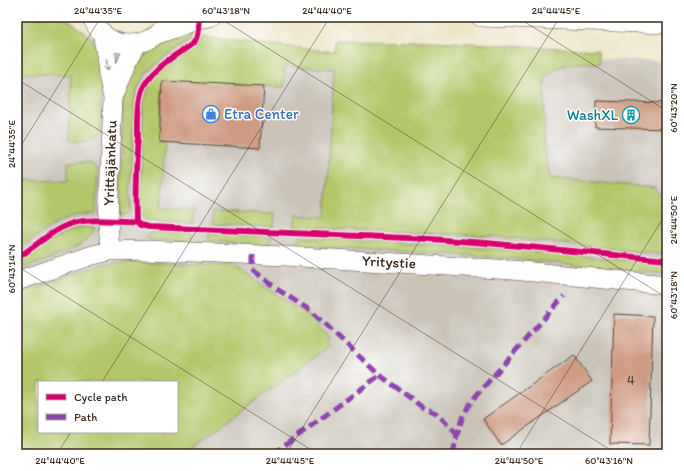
<svg xmlns="http://www.w3.org/2000/svg" width="684" height="471" viewBox="0 0 684 471" font-family="Itim,sans-serif">
  <rect width="100%" height="100%" fill="#fff"/>
  <filter id="ink" filterUnits="userSpaceOnUse"><feTurbulence type="fractalNoise" baseFrequency=".025" numOctaves="2"/><feDisplacementMap in="SourceGraphic" scale="8" xChannelSelector="R" yChannelSelector="G"/><feConvolveMatrix kernelMatrix="1 2 1 2 8 2 1 2 1" color-interpolation-filters="sRGB"/></filter>
  <filter id="wash" filterUnits="userSpaceOnUse"><feTurbulence type="fractalNoise" baseFrequency=".012" numOctaves="4" result="noise"/><feDisplacementMap in="SourceGraphic" scale="16" xChannelSelector="R" yChannelSelector="G"/><feGaussianBlur stdDeviation="0.9" result="paint"/><feColorMatrix in="noise" values="0 0 0 0 0 0 0 0 0 0 0 0 0 0 0 0 0 1.4 0 .05"/><feComposite in="paint" operator="in"/></filter>
  <g filter="url(#wash)">
    <rect width="100%" height="100%" fill="#ece4c4"/>
    <path fill="#c9c3b8" fill-rule="evenodd" d="M17 31 202 39 336 51 667 61V454H17ZM39 382H177V432H39Z"/>
    <path fill="#b3c76b" stroke="#777844" fill-rule="evenodd" d="M17 17H57L67 20 78 27 91 38 98 54 102 79 100 134C93 144 80 141 69 141L71 75 17 73Z
      M192 30V36L188 41 156 64 146 73 138 88 135 98 130 195C131 206 134 215 120 215 120 194 121 173 122 151 123 123 119 86 138 63 145 53 180 34 192 30Z
      M201 37 334 52 335 40 432 41 598 50 600 63C579 63 562 61 545 77L544 150 550 178 655 188 667 206V255L492 236 294 227 296 215 326 217 334 69 285 66 284 87 162 81 159 142H165L161 208 194 210 193 223 148 222 143 217 140 210 143 107 149 85 157 73 196 47Z
      M68 162H90L98 169 96 214C65 211 40 234 17 251V180L68 181Z
      M213 211 275 214 274 227 213 224Z
      M85 227 95 228C84 252 41 261 17 270V264C39 252 58 231 85 227Z
      M153 233H193L190 239 187 241 147 239 148 235Z
      M209 233 272 237 269 244 264 245 213 242 209 239Z
      M299 237 528 251 667 264V274L527 260 462 255 303 246 299 244Z
      M129 262 234 266 308 315 328 337V347L183 454H17V293L32 289 103 264ZM39 382H177V432H39Z"/>
    <g id="blocks">
      <path fill="#cf9c83" d="M162 81 264 86 260 148 159 142Z
        M596 101 667 103V129L595 127Z
        M614 314 653 316 649 445 610 444Z
        M574 355 592 381 501 445 483 419Z"/>
    </g>
  </g>
  <g filter="url(#ink)">
    <use href="#blocks" fill-opacity="0" stroke="#564637" stroke-width="1"/>
    <g fill="none" stroke-linecap="round" stroke-linejoin="round">
      <g stroke="#564637" stroke-width="20">
        <path id="minor" d="M92 17C105 54 154 52 170 17
          M481 17 667 24
          M102 32 106 54 108 75 113 98 108 221 110 251
          M158 34 199 19 210 17
          M113 98 129 58 137 44
          M17 281 93 255 110 251 147 250 285 256 512 270 667 285"/>
      </g>
      <use href="#minor" stroke="#fff" stroke-width="19"/>
      <path stroke="#8e44ad" stroke-width="5" stroke-dasharray="10 5" stroke-linecap="butt" d="M253 255V270L277 289 311 311 376 372 422 407 436 413 450 426 457 435
        M273 454 380 375
        M453 454 457 435 463 415 474 398 564 296"/>
      <g stroke="#fff" stroke-width="8">
        <path id="cycleway" d="M136 221C135 193 136 164 138 136 138 122 137 104 142 90 149 73 165 62 180 52 185 49 191 46 195 41 199 34 198 25 199 17
          M17 258C37 246 54 227 77 222 96 218 117 222 136 221L140 225 149 227 430 239 487 243 667 260"/>
      </g>
      <use href="#cycleway" stroke="#d6006c" stroke-width="6"/>
    </g>
    <defs><path id="oneway-shaft" d="M-6 0H5M1.5-3L5.5 0L1.5 3" fill="none" stroke-width="1.6" stroke-linecap="round" stroke-linejoin="round"/></defs>
    <use stroke="#a79f9a" href="#oneway-shaft" transform="translate(107 65) rotate(85)"/>
  </g>
  <path fill="none" stroke="#3b2a1e" stroke-width="1" stroke-opacity="0.45" d="M218 17 667 298M517 17 667 111M17 79 617 454M17 152 101 17M17 266 318 454M102 382 330 17M17 453 19 454M57 454 71 432M286 454 560 17M516 454 667 212"/>
  <defs>
    <g id="shop-ring" transform="scale(0.9)"><circle r="9.5" fill="#fff" stroke="#3f7fe0" stroke-width="1.5"/><path d="M-5-2.5h2.3a2.7 3.5 0 0 1 5.4 0H5L5.5 6h-11ZM-1.5-2.5h3a1.5 2.3 0 0 0-3 0Z" fill="#3f7fe0"/></g>
    <g id="building-ring" transform="scale(0.9)"><circle r="9.5" fill="#fff" stroke="#0f9aa8" stroke-width="1.5"/><path d="M-4-6H4V6H1V3H-1V6H-4ZM-2.5-4.3h1.7v1.8h-1.7ZM.8-4.3h1.7v1.8H.8ZM-2.5-1h1.7V.8h-1.7ZM.8-1h1.7V.8H.8Z" fill="#0f9aa8"/></g>
  </defs>
  <g fill-rule="evenodd">
    <use href="#shop-ring" x="211" y="114"/>
    <use href="#building-ring" x="631" y="115"/>
  </g>
  <g text-anchor="middle" stroke-width="3" stroke-linejoin="round" paint-order="stroke">
    <g font-size="13" fill="#604637">
      <text x="631" y="385">4</text>
    </g>
    <g font-size="15" fill="#366cbe" stroke="#fff" text-anchor="start">
      <text x="224" y="119">Etra Center</text>
    </g>
    <g font-size="15" fill="#0d838f" stroke="#fff" text-anchor="end">
      <text x="618" y="120">WashXL</text>
    </g>
    <g font-size="15" fill="#3b2a1e" stroke="#fff">
      <text transform="translate(110 163) rotate(-88)" y="5">Yrittäjänkatu</text>
      <text transform="translate(389 262) rotate(3)" y="5">Yritystie</text>
    </g>
  </g>
  <rect width="684" height="471" fill="none" stroke="#fff" stroke-width="44"/>
  <rect x="38" y="381" width="140" height="52" fill="#ffffff" stroke="#b1aaa5"/>
  <rect x="46" y="394" width="20" height="6" fill="#d6006c" stroke="#b1aaa5"/>
  <text x="74" y="401" font-size="12" fill="#3b2a1e">Cycle path</text>
  <rect x="46" y="414" width="20" height="6" fill="#8e44ad" stroke="#b1aaa5"/>
  <text x="74" y="421" font-size="12" fill="#3b2a1e">Path</text>
  <rect x="22" y="22" width="640" height="427" fill="none" stroke="#3b2a1e" stroke-width="1.5"/>
  <g font-size="10" text-anchor="middle" fill="#3b2a1e">
    <text x="98" y="14">24°44'35"E</text>
    <text x="226" y="14">60°43'18"N</text>
    <text x="327" y="14">24°44'40"E</text>
    <text x="556" y="14">24°44'45"E</text>
    <text transform="translate(673 108) rotate(-90)" y="4">60°43'20"N</text>
    <text transform="translate(11 144) rotate(-90)" y="4">24°44'35"E</text>
    <text transform="translate(673 220) rotate(-90)" y="4">24°44'50"E</text>
    <text transform="translate(11 269) rotate(-90)" y="4">60°43'14"N</text>
    <text transform="translate(673 295) rotate(-90)" y="4">60°43'18"N</text>
    <text x="60" y="464">24°44'40"E</text>
    <text x="290" y="464">24°44'45"E</text>
    <text x="519" y="464">24°44'50"E</text>
    <text x="609" y="464">60°43'16"N</text>
  </g>
</svg>
